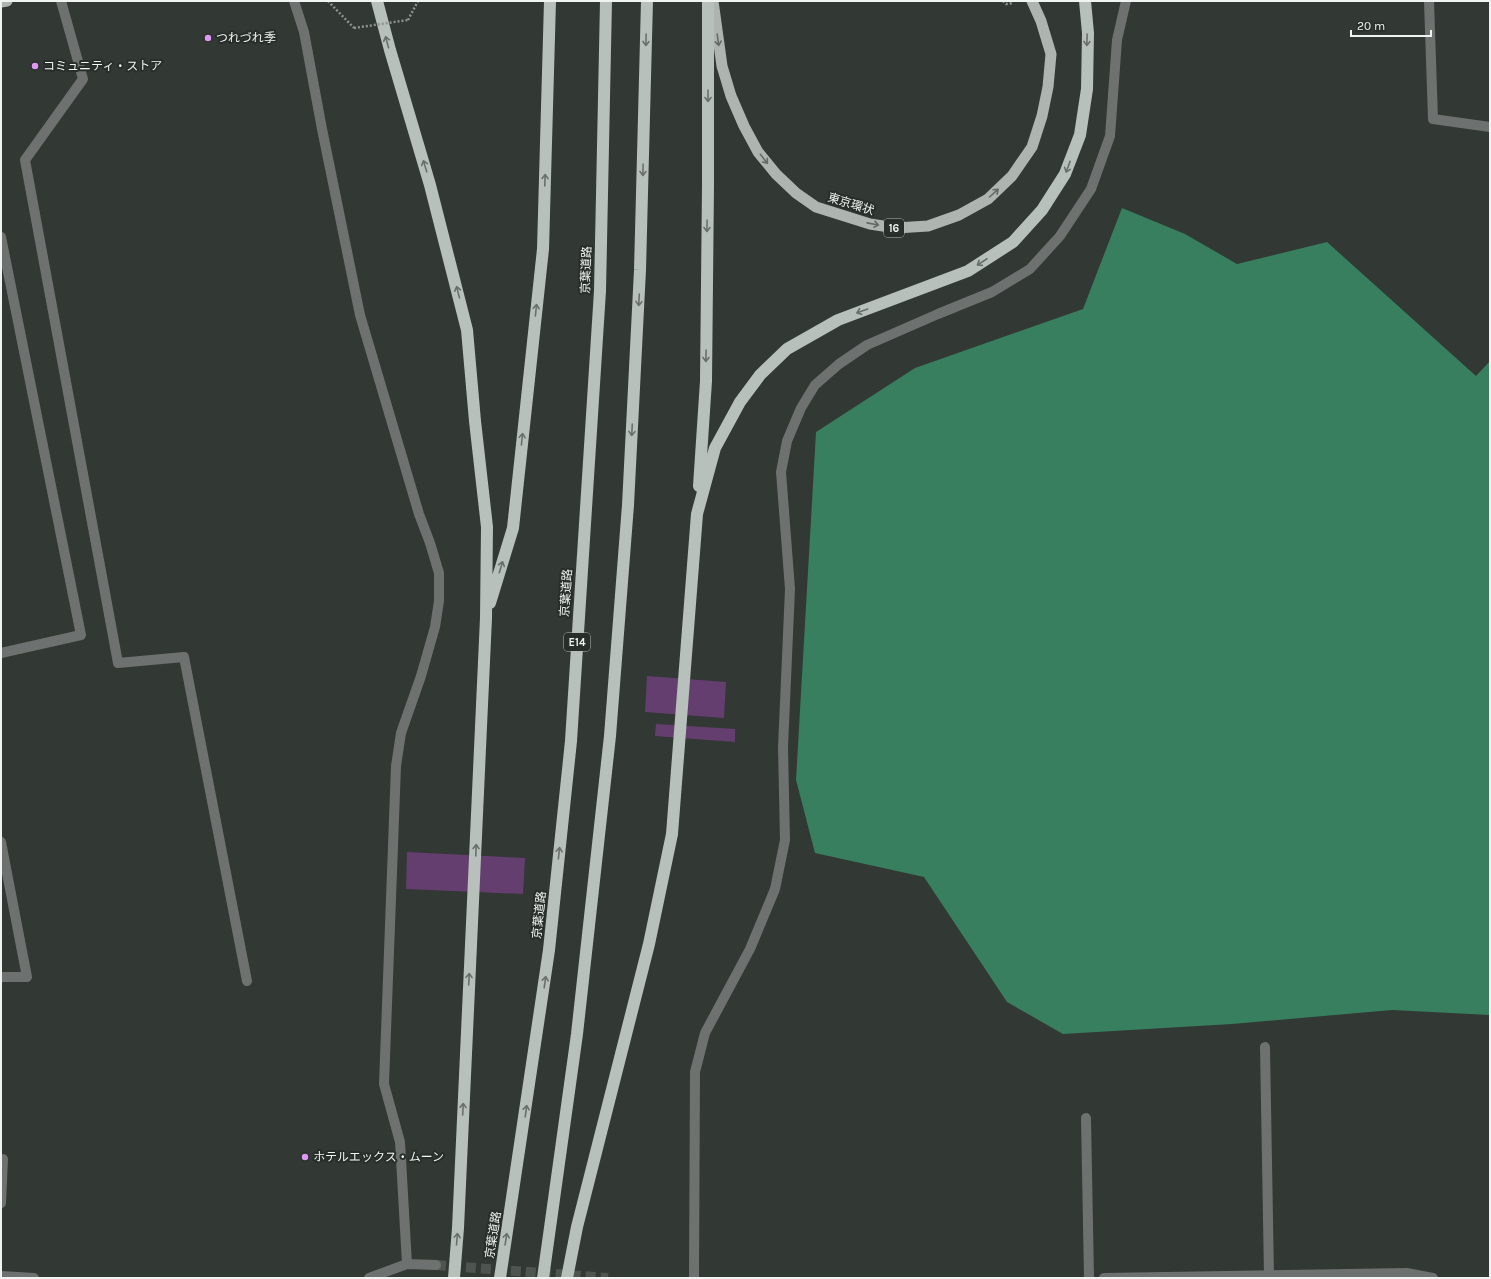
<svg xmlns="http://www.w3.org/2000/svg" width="1491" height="1279" viewBox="0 0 1491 1279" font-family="Karla,'Noto Sans JP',sans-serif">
  <rect width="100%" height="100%" fill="#323834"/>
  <path fill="#377f5e" d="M1122 208 1185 234 1237 264 1327 242 1476 376 1490 361V1015L1392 1010 1232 1024 1063 1034 1007 1002 924 877 815 853 796 780 816 432 915 368 1083 309Z"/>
  <path fill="#643e6f" d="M647 676 726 682 724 718 645 712Z
    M656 724 735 729V742L655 736Z
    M407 852 525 858 523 894 406 889Z"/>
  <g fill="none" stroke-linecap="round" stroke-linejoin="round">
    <path stroke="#4e5450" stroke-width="10" stroke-dasharray="10 5" stroke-linecap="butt" d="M436 1265 608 1278"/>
    <path stroke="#8e9390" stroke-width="2.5" stroke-dasharray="2 2" stroke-linecap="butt" d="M328 1 354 28
      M1003 1 1006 4 1013 3
      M408 20 418 1"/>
    <path stroke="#6d716f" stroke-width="10" d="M1265 1047 1269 1276
      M1086 1118 1089 1278
      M1 1203 3 1159"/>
    <path stroke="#6d716f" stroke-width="10" d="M61 1 83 79 25 160 118 663 184 657 247 981
      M294 1 304 32 322 129 360 315 419 514 430 543 439 573V601L435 627 421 676 401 733 396 766 384 1084 400 1142 407 1264
      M1429 1 1433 119 1490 127
      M1 237 81 635 1 653
      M1 842 27 977H1
      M1 1276 34 1278
      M369 1278 407 1264 436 1265
      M694 1278 695 1072 705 1033 750 949 775 889 785 840 783 747 790 589 781 472 787 441 801 408 815 385 839 364 867 345 938 314 992 292 1030 269 1060 236 1091 189 1110 136 1117 40 1126 1
      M1104 1278 1407 1273 1433 1278"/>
    <path stroke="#aeb5b0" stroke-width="11" d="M713 1 722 66 731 96 744 126 758 152 776 174 796 193 816 207 870 224 896 228 928 226 959 215 988 199 1012 176 1032 147 1042 116 1048 87 1051 54 1041 21 1032 1
      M1 2 7 1"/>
    <path stroke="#b8c0bb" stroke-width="12" d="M377 1 390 50 430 185 467 330 475 421 487 527 486 618 458 1228 454 1278
      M699 486 706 381 708 185V1
      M490 603 513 528 543 249 550 1
      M500 1278 549 950 571 741 600 291 606 1
      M543 1278 577 1034 610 736 628 505 640 270 647 1
      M567 1278 577 1227 649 944 672 834 697 514 715 448 740 402 760 375 787 349 838 320 968 271 1013 242 1042 210 1065 174 1080 135 1087 89 1088 33 1085 1"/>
    <path stroke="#8e9390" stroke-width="2.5" stroke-dasharray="2 2" stroke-linecap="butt" d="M354 28 408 20"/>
  </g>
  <defs><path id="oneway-shaft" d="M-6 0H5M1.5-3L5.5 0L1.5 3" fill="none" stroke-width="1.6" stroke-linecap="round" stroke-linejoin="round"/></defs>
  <g stroke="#69706b">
    <use href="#oneway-shaft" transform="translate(646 40) rotate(91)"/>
    <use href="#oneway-shaft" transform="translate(1087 40) rotate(91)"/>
    <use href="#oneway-shaft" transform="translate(387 42) rotate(-105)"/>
    <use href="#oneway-shaft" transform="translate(708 96) rotate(90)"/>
    <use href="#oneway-shaft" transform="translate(425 166) rotate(-107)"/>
    <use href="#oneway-shaft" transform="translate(1068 167) rotate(110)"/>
    <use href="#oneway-shaft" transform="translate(643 170) rotate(91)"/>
    <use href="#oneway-shaft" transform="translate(545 180) rotate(-88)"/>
    <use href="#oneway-shaft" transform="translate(707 226) rotate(91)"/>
    <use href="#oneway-shaft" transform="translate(982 262) rotate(147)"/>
    <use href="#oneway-shaft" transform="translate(458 292) rotate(-104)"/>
    <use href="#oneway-shaft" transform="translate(639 300) rotate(93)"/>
    <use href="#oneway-shaft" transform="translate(536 310) rotate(-84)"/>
    <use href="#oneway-shaft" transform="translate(862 311) rotate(160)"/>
    <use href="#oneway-shaft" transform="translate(706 356) rotate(91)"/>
    <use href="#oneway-shaft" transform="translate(632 430) rotate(93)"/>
    <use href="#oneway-shaft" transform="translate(522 439) rotate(-84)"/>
    <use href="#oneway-shaft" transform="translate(501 567) rotate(-73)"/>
    <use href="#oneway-shaft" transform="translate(476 850) rotate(-88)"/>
    <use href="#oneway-shaft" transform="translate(559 853) rotate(-84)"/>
    <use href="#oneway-shaft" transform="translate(469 979) rotate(-87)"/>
    <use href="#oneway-shaft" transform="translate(545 982) rotate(-82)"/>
    <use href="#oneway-shaft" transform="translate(463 1109) rotate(-87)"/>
    <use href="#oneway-shaft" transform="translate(526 1111) rotate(-82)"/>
    <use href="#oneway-shaft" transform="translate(457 1239) rotate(-85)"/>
    <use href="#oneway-shaft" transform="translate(506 1239) rotate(-81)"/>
  </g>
  <g stroke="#646b66">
    <use href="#oneway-shaft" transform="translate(718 40) rotate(82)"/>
    <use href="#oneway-shaft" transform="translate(764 159) rotate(52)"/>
    <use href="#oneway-shaft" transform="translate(994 193) rotate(-42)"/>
    <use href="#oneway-shaft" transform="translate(873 224) rotate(11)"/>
  </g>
  <g fill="#de98f2" stroke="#282e2a" stroke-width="1.5">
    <circle cx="208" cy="38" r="4"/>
    <circle cx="35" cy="66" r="4"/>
    <circle cx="305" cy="1157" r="4"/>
  </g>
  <g text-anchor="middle" stroke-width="4" stroke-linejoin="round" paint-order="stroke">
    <g fill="#282e2a" stroke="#b4b9b6" stroke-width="1">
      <rect x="884" y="219" width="20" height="18" rx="3"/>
      <rect x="564" y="633" width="26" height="18" rx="3"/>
    </g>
    <g font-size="11" font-weight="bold" fill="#f0f4f2">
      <text x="894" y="232">16</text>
      <text x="577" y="646">E14</text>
    </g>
    <g font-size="12" fill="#f0f4f2" stroke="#282e2a" text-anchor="start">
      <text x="216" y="42">つれづれ季</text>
      <text x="43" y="70">コミュニティ・ストア</text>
      <text x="313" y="1161">ホテルエックス・ムーン</text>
    </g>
    <g font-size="12" fill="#f0f4f2" stroke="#282e2a">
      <text transform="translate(851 204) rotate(17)" y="4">東京環状</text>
      <text transform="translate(586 270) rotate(-88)" y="4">京葉道路</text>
      <text transform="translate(566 593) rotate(-86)" y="4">京葉道路</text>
      <text transform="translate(539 915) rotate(-84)" y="4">京葉道路</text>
      <text transform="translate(493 1235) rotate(-81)" y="4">京葉道路</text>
    </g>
  </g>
  <rect width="1491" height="1279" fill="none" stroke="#f0f4f2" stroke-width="4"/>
  <path d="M1351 30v6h80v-6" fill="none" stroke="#f0f4f2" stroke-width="2"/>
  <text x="1357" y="30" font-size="12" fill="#f0f4f2" stroke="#282e2a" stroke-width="3" paint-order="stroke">20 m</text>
</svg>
